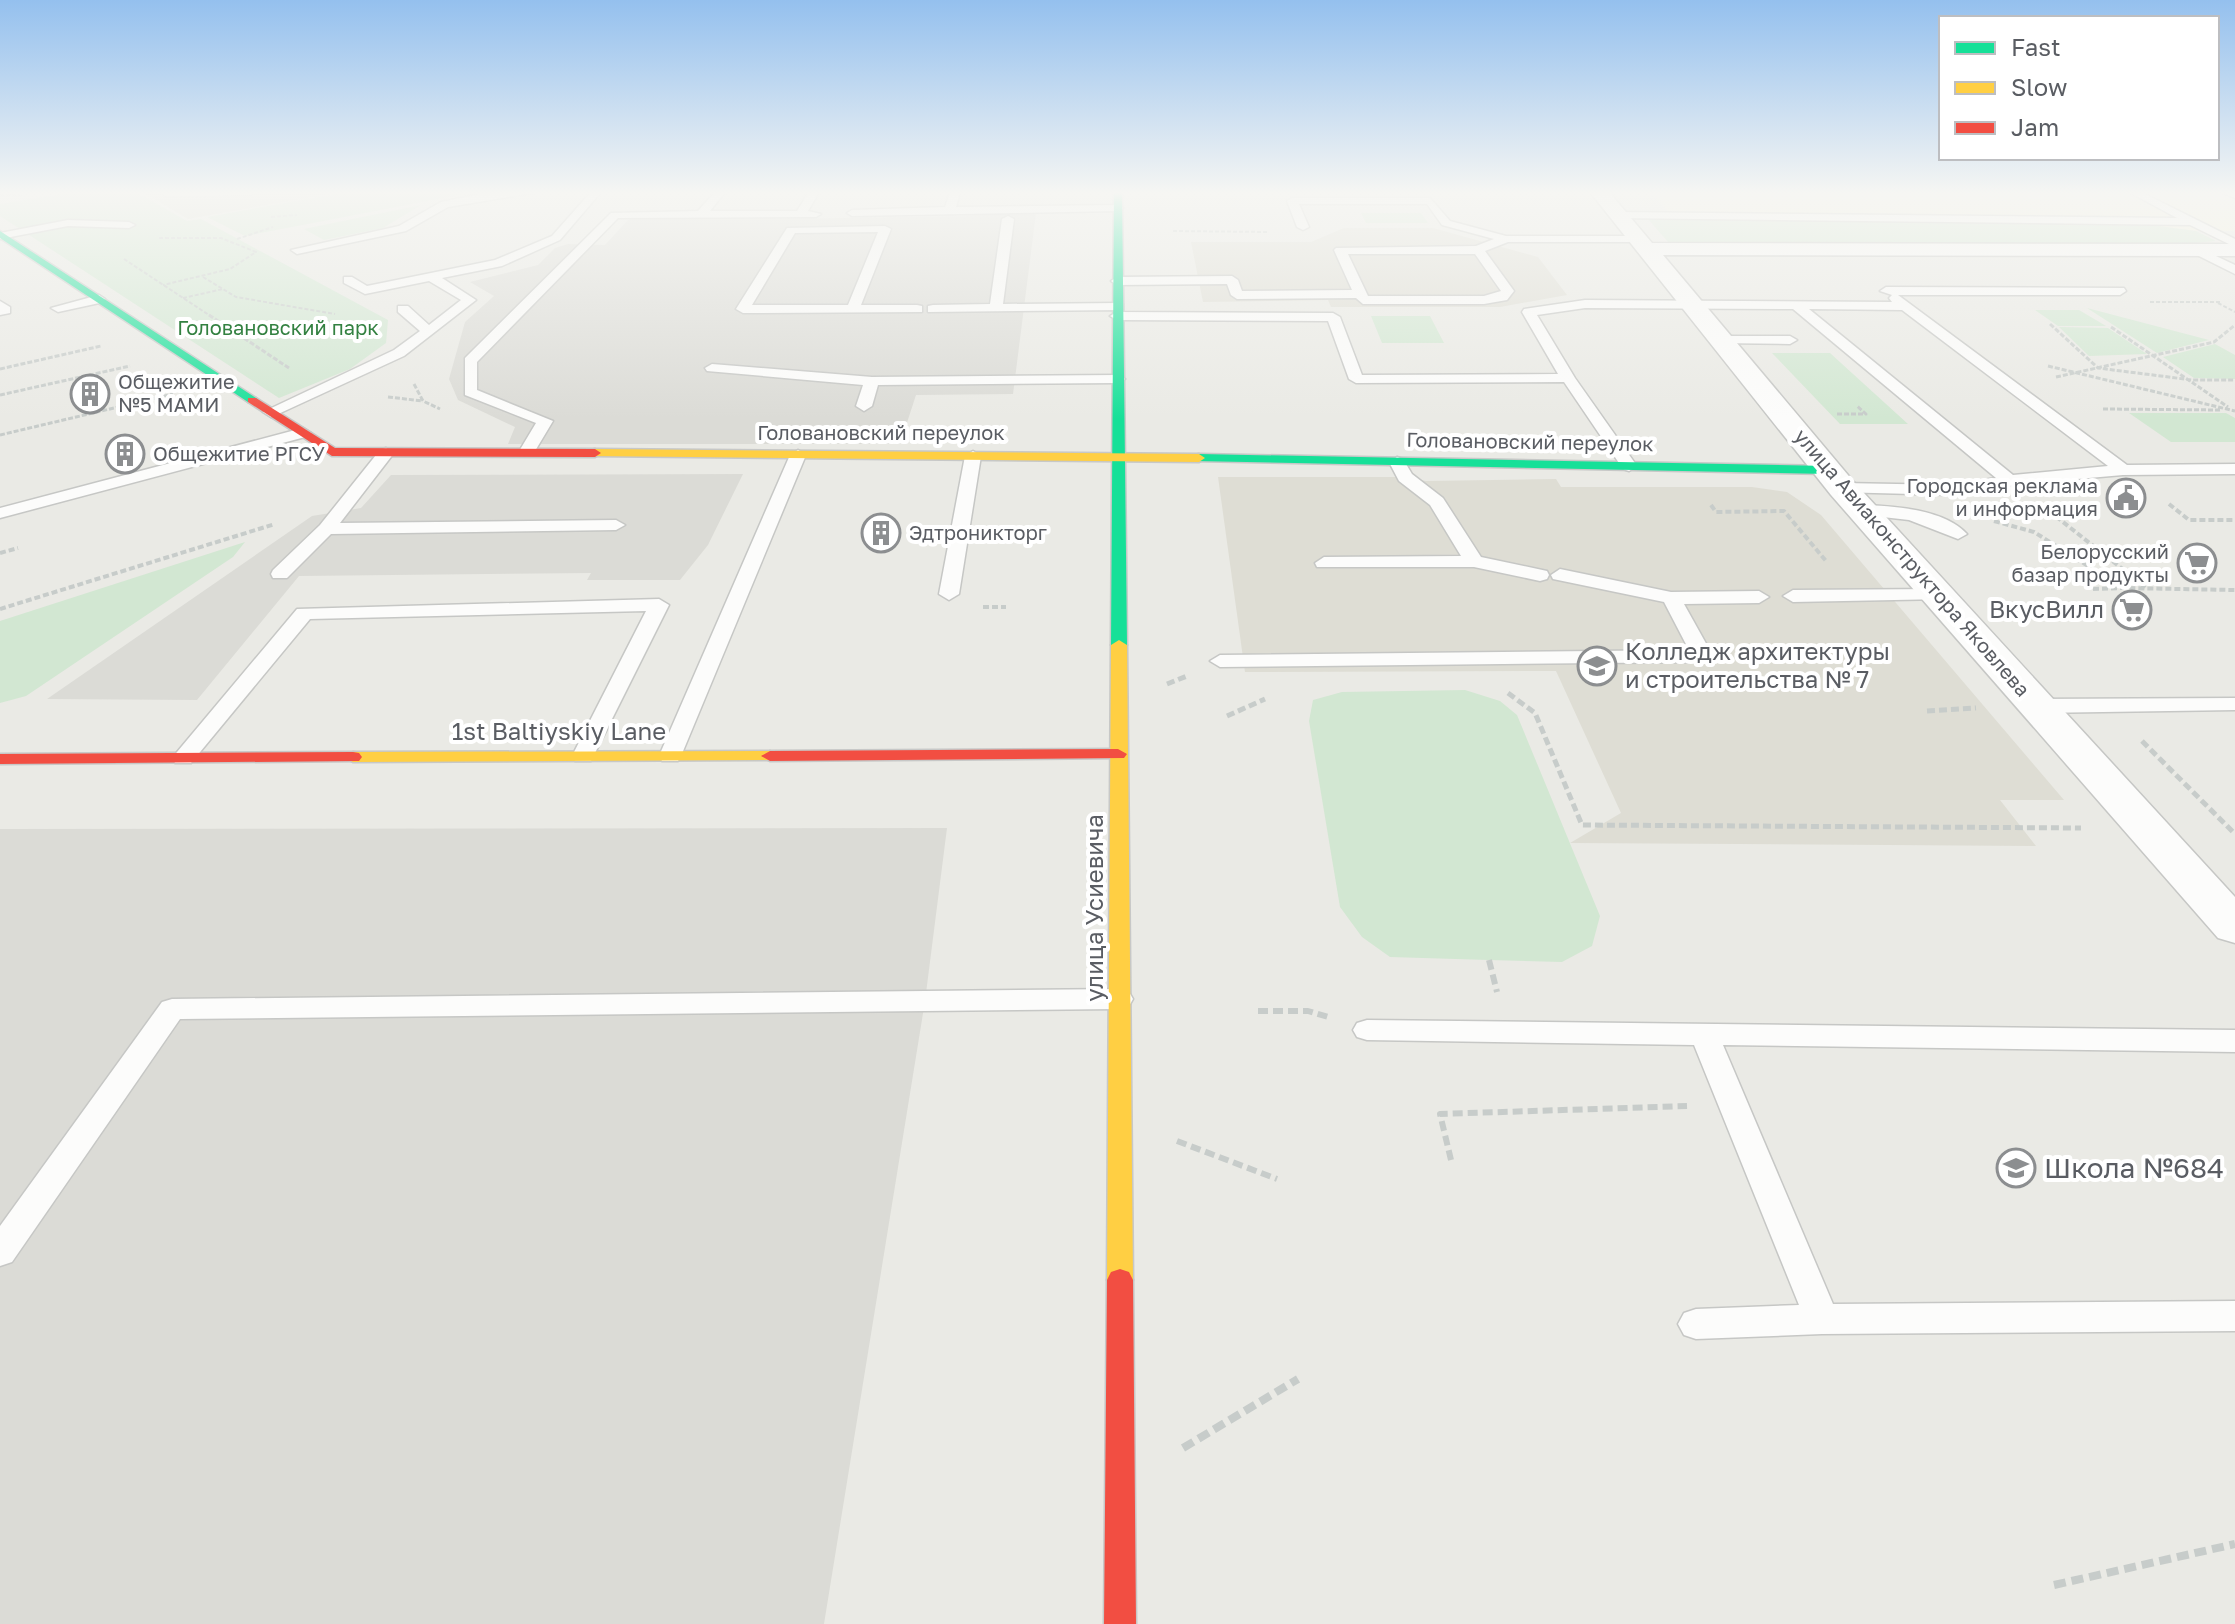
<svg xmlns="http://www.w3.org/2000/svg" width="2235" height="1624" viewBox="0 0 2235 1624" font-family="'Golos Text',sans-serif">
  <rect width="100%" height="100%" fill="#eaeae5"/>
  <path fill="#f5f3dd" d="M1651 192H2235V231L1680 224Z"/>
  <path fill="#dbdbd6" d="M982 213H1036L1013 394 916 395 900 444H508L515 427 458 400 449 379 465 322 494 296 470 282 538 265 555 248 568 244 605 245 628 220 643 217 778 219 969 216Z
    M743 474 708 545 680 580H587L591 573 299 576 197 700 47 699 312 516 361 508 391 475Z
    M947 828 925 1001 824 1624H0V829Z"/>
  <path fill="#deddd4" d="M143 192H340L188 219Z
    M1344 228H1433L1538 257 1567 295 1500 307H1331L1328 300 1203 302 1191 242H1311Z
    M1218 477H1405L1426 481 1556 479 1561 487H1752L1787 492 1821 515 2064 800H2000L2036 846 1570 843 1621 813 1556 671 1245 672Z"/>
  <path fill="#d2e7d2" d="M74 192H136L187 221 201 219 388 320 386 343 350 369 279 398 0 216V204Z
    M346 192H474L245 236 207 217Z
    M421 205 383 228 324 240 304 229Z
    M1421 213 1428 223H1366L1361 213Z
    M1648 219 2151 225 2196 231 2216 241 2182 244 1669 243Z
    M2087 308 2209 340 2157 353Z
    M2035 310H2079L2106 326H2058Z
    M1371 316H1430L1444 343H1382Z
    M2059 327 2108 328 2147 354 2089 356Z
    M2215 344 2235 355V379L2194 378 2163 357Z
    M1772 353H1830L1908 424H1840Z
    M2129 413H2226L2235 418V442H2171Z
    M245 542 233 557 26 696 0 703V621Z
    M1465 690 1500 701 1517 715 1600 916 1592 946 1562 962 1489 960 1390 957 1362 937 1340 907 1309 721 1313 700 1342 692Z"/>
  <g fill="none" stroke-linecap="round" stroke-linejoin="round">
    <g stroke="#c6c7c5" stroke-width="3">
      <path id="lane" d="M162 192H255L250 195 166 196Z
        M490 192H538L448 207 406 231 297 254 291 250 399 226 441 202Z
        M591 192H601L560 240 502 266 442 278 476 300 404 356 276 415 271 417 263 412 394 350 420 331 398 312V306H408L429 325 461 300 429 281 365 294 344 283V277H352L367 286 495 260 552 236Z
        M715 192H725L710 211H797L809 192H819L808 211 821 214 816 217 618 218 477 362V390L553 421 532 456H520L518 453 536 423 465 395V358L611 213 698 211Z
        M950 192H960L956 207 1118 205 1123 208 1118 211 852 216 847 213 852 210 945 207Z
        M2129 192H2141L2235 239V247L2190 225 1618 218 1612 215 1618 212 2177 218Z
        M2221 192H2235V198Z
        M1292 198H1430L1450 221 1506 236H1637L1643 239 1637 242H1508L1485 251 1514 291 1507 300 1484 304H1363L1356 298 1237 299 1231 295 1227 284 1117 285 1111 281 1117 277 1232 276 1238 280 1242 291 1352 290 1334 250 1336 248 1476 246 1494 239 1442 225 1427 204H1299L1309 227 1303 230 1297 227 1287 201ZM1348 254H1475L1501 291 1484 296H1368Z
        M1008 216 1014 219 1003 304 1118 303 1123 304V310L928 312V306L933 305 990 304 1002 219Z
        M68 220 129 222 135 225 129 228 68 226 0 239V233Z
        M885 226 891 229 861 305H917L922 306V312L743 313 736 309 787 228ZM878 232 848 305H752L795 233Z
        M2191 248H2199L2235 265V274L2191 252Z
        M1886 287 2124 288 2126 291 2120 295H1898L2127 465 2235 464V474L2123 475 2020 484 1951 495 1836 492 1834 488 1842 483 1951 485 1996 478 1793 309 1585 308 1537 315 1575 378 1637 466 1629 471 1623 469 1564 382 1356 383 1349 379 1328 321 1117 320 1110 316 1117 312 1333 313 1340 317 1362 375 1558 374 1522 312 1524 309 1585 300 1892 302 1889 298 1892 295 1880 291ZM1809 309 1902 310 2108 466 2013 475Z
        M99 295 105 299 104 302 58 312 51 308Z
        M0 301 10 307V313L0 315Z
        M1720 336H1790L1797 340 1790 344 1715 343 1713 340Z
        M712 364 872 377 1118 375 1125 379 1118 383 878 385 872 406 864 411 856 406 863 385 707 371 705 368Z
        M303 428 311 433 309 436 0 518V508Z
        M386 448 394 453 340 523 616 520 625 525 616 530 331 534 287 578H273L271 574 273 570 320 525 380 450Z
        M798 450 806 455 681 756 678 761H662L659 756 790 455Z
        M973 451 981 456 959 594 949 600 939 594 965 456Z
        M1397 457 1403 459 1412 474 1443 498 1481 557 1547 571 1549 575 1547 579 1540 581 1474 567H1317L1315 563 1324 557 1461 556 1430 505 1399 481 1389 462Z
        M1862 505C1894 506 1944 509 1967 534L1958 539 1909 520 1856 514 1853 510Z
        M1560 569 1671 592 1759 591 1769 597 1759 603 1684 604 1713 656 1703 662 1220 667 1210 661 1220 655 1689 650 1664 602 1553 579 1551 575Z
        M1938 589 1945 591 1948 595 1945 599 1793 602 1783 596 1793 590Z
        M659 599 669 605 591 761H575L572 756 646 611 310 619 191 763H175L172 758 297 609Z
        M2235 698V710L2037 713 2026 706 2037 699Z
        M1119 989 1129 992 1133 999 1129 1006 1119 1009 180 1019 12 1262 0 1266V1226L162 1002 172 999Z
        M1367 1020 2235 1030V1052L1723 1045 1833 1304 2235 1301V1331L1822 1334 1696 1339 1684 1335 1678 1324 1684 1313 1696 1309 1799 1305 1694 1045 1367 1040 1357 1037 1353 1030 1357 1023Z"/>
    </g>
    <g stroke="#c6c7c5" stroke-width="3">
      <path id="street" d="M1590 192H1609L1652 243 2235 244V256L1663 255 1853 481 2235 897V943L2218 938 1831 495Z"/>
    </g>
    <g stroke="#c7c8c7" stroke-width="3">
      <path id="fast" d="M1114 192H1122L1127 645 1119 650 1111 645Z
        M0 231 256 398 258 400 248 402 0 238Z
        M1199 454 1828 466 1834 470 1828 474 1195 461V455Z"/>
    </g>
    <g stroke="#c7c8c7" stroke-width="3">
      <path id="slow" d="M595 449 1199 454 1205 458 1199 462 591 456V450Z
        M1119 640 1127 645 1133 1280 1129 1288 1120 1291 1111 1288 1107 1280 1111 645Z
        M770 751 779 756 776 760 353 762 344 757 353 752Z"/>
    </g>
    <g stroke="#c7c8c7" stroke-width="3">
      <path id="jam" d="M248 398H256L335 448 595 449 601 453 595 457 332 456 248 402Z
        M1118 749 1127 754 1124 758 770 761 761 756 770 751Z
        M353 752 359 753 362 757 359 761 0 764V754Z
        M1120 1269 1129 1272 1133 1280 1136 1624H1104L1107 1280 1111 1272Z"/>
    </g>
    <path stroke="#c7ccca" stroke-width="2" stroke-dasharray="4 2" stroke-linecap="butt" d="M0 195 22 196
      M271 217 297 215
      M1173 231 1268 232
      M159 238H221L256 252 230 269 163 285
      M237 239 273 227
      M124 259 212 317
      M203 277 236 297 335 314
      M183 298 223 289
      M2150 302H2220
      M2218 303 2235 312"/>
    <path stroke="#c7ccca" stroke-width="3" stroke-dasharray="5 2" stroke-linecap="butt" d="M209 315 289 368
      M2050 324 2098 368 2192 380H2235
      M2111 327 2228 407
      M2048 366 2235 411
      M0 369 101 346
      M2056 377 2214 342 2235 325
      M414 384 423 401 440 409
      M0 395 130 366
      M388 397 423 401
      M2103 409 2221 410
      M1837 414H1866L1857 406
      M0 435 173 394"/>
    <path stroke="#c7ccca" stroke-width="4" stroke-dasharray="6 3" stroke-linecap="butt" d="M2169 504 2189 520H2235
      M1711 505 1716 512 1784 511 1826 561
      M2049 511 2148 589
      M1994 521 2034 532 2123 588 2235 590
      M999 532H1014
      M2063 550H2096
      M0 553 18 548
      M2093 589 2122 588
      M983 607H1006
      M0 609 275 524"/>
    <path stroke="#c7ccca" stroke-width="5" stroke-dasharray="8 4" stroke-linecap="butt" d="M1167 684 1187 676
      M1508 693 1535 713 1582 825 2081 828
      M1927 711 1976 708
      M1227 716 1265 699
      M2142 741 2235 834"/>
    <path stroke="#c7ccca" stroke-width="6" stroke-dasharray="10 5" stroke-linecap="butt" d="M1489 960 1497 992
      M1258 1011H1308L1328 1017
      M1177 1141 1277 1179
      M1451 1160 1440 1114 1687 1106"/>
    <path stroke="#c7ccca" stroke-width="8" stroke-dasharray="12 6" stroke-linecap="butt" d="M1183 1448 1298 1379
      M2054 1585 2235 1544"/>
    <use href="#lane" fill="#fcfcfb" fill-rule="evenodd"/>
    <use href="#street" fill="#fcfcfb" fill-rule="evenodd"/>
    <use href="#fast" fill="#16e098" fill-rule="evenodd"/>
    <use href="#slow" fill="#ffcf43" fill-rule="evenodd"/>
    <use href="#jam" fill="#f24e42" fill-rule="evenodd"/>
  </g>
  <linearGradient id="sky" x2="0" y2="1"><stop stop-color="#94c0ee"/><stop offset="0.46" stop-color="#f6f6f3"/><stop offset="1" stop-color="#f6f6f3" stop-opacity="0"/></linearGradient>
  <rect width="2235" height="419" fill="url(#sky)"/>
  <defs>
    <g id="building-ring" transform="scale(2)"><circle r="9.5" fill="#fff" stroke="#8c8e90" stroke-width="1.5"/><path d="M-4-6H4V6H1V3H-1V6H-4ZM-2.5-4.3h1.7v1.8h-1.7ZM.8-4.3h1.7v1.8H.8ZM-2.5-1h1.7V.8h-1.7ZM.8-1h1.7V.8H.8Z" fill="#8c8e90"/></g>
    <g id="civic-ring" transform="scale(2)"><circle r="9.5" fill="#fff" stroke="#8c8e90" stroke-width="1.5"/><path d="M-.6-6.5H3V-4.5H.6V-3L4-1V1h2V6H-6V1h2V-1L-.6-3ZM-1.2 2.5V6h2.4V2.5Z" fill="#8c8e90"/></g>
    <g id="supermarket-ring" transform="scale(2)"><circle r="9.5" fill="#fff" stroke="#8c8e90" stroke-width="1.5"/><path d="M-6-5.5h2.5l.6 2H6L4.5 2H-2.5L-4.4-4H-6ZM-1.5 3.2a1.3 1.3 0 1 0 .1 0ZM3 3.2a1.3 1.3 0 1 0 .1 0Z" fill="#8c8e90"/></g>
    <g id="university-ring" transform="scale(2)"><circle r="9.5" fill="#fff" stroke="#8c8e90" stroke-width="1.5"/><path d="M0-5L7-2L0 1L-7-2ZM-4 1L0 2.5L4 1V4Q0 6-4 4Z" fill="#8c8e90"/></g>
    <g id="school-ring" transform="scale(2)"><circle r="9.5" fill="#fff" stroke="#8c8e90" stroke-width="1.5"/><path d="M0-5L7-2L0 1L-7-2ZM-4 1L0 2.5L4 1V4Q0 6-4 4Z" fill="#8c8e90"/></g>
  </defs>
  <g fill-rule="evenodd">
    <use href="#building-ring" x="90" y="394"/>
    <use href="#building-ring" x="125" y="454"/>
    <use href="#civic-ring" x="2126" y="498"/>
    <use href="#building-ring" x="881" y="533"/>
    <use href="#supermarket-ring" x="2197" y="563"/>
    <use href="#supermarket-ring" x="2132" y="610"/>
    <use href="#university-ring" x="1597" y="666"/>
    <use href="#school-ring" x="2016" y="1168"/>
  </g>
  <g text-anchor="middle" stroke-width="8" stroke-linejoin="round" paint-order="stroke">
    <g font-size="20" fill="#338141" stroke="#fff">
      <text x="278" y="335">Головановский парк</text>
    </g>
    <g font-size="20" fill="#5a5d63" stroke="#fff" text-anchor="start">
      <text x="118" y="389">Общежитие<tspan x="118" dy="23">№5 МАМИ</tspan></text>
      <text x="153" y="461">Общежитие РГСУ</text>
      <text x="2098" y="493" text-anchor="end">Городская реклама<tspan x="2098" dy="23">и информация</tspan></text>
      <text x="909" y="540">Эдтроникторг</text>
      <text x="2169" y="559" text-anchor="end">Белорусский<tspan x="2169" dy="23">базар продукты</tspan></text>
    </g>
    <g font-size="20" fill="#5a5d63" stroke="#fff">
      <text x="881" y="440">Головановский переулок</text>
      <text transform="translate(1530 442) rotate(1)" y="7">Головановский переулок</text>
      <text transform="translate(1912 563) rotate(49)" y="7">улица Авиаконструктора Яковлева</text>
    </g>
    <g font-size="24" fill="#5a5d63" stroke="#fff" text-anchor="end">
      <text x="2104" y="618">ВкусВилл</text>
      <text x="1625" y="660" text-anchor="start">Колледж архитектуры<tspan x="1625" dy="28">и строительства № 7</tspan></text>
    </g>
    <g font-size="24" fill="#5a5d63" stroke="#fff">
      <text x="559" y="740">1st Baltiyskiy Lane</text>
      <text transform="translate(1095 908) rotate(-90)" y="8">улица Усиевича</text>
    </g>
    <g font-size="28" fill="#5a5d63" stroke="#fff" text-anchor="start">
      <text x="2044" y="1178">Школа №684</text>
    </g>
  </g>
  <rect x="1939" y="16" width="280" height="144" fill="#ffffff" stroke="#bdbec1" stroke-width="2"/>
  <rect x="1955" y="42" width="40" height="12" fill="#16e098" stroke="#bdbec1" stroke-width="2"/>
  <text x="2011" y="56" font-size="24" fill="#5a5d63">Fast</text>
  <rect x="1955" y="82" width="40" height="12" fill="#ffcf43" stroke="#bdbec1" stroke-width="2"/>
  <text x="2011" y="96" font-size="24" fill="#5a5d63">Slow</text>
  <rect x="1955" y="122" width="40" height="12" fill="#f24e42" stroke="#bdbec1" stroke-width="2"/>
  <text x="2011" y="136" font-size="24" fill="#5a5d63">Jam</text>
</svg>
